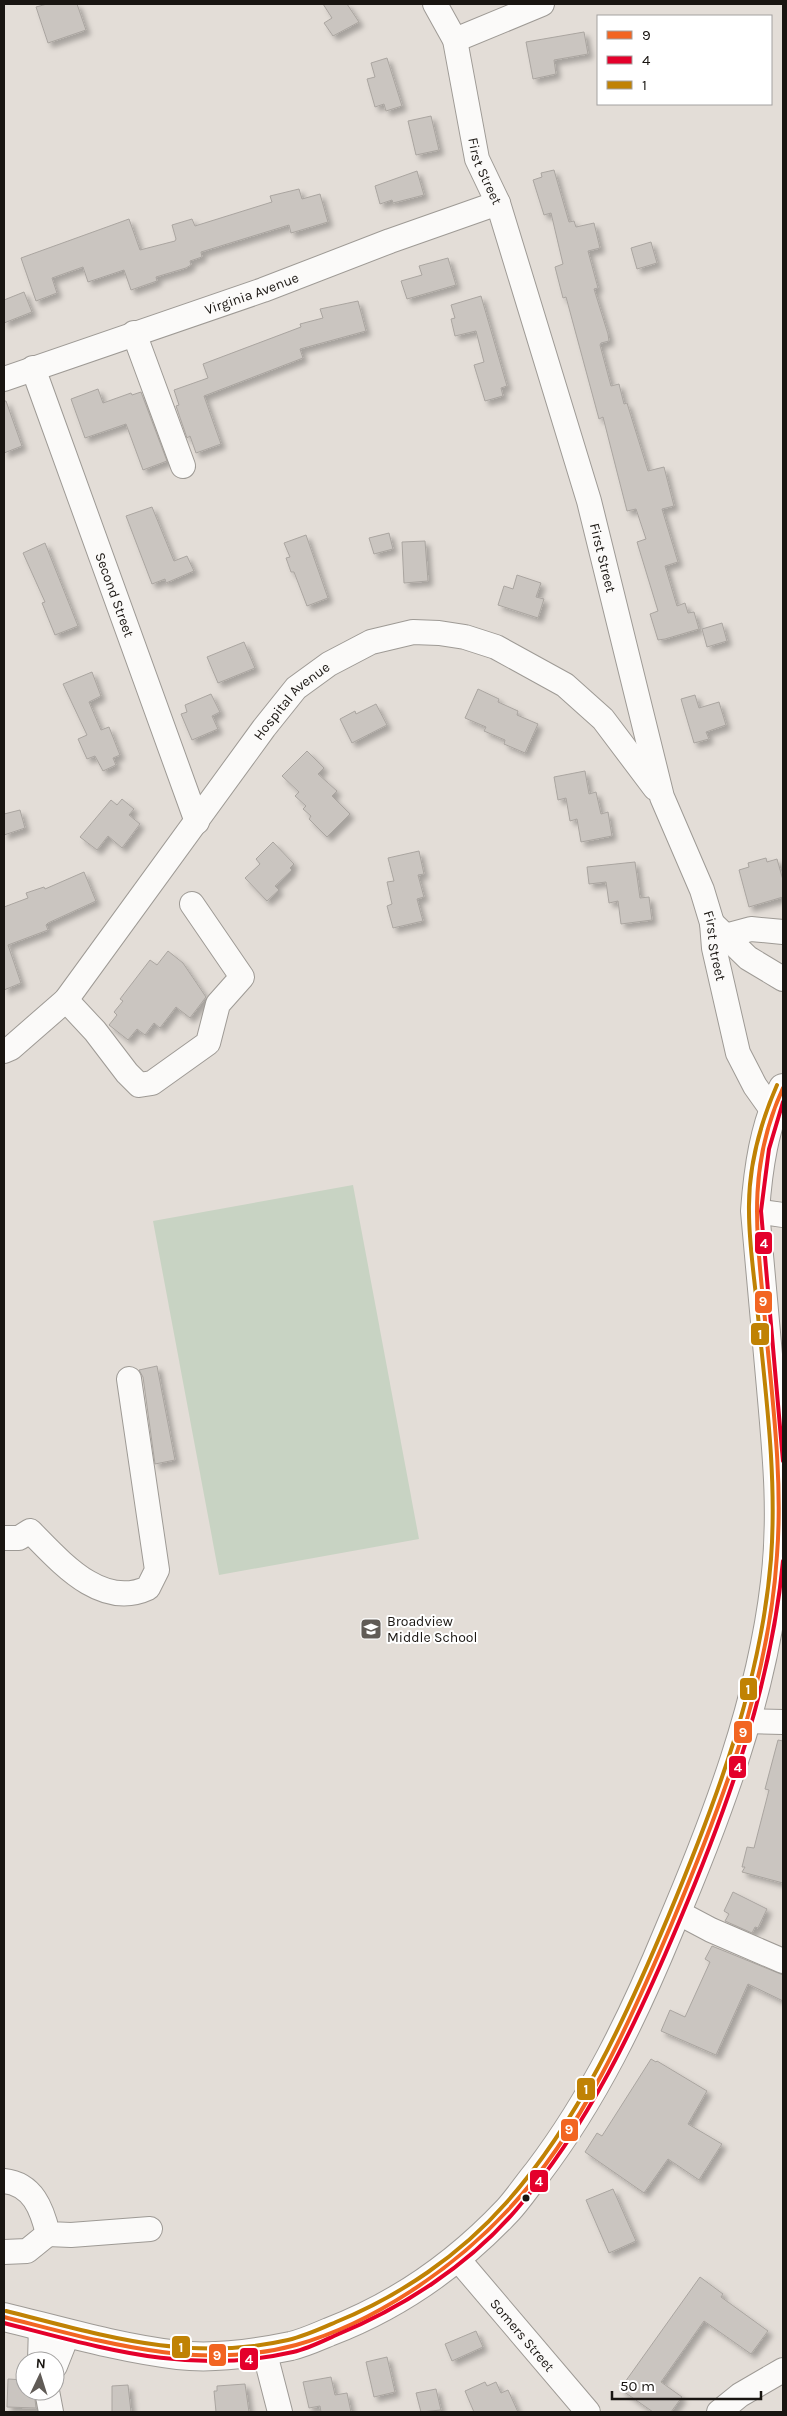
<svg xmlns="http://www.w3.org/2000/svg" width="787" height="2416" viewBox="0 0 787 2416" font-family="Karla,sans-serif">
  <defs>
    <filter id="shadow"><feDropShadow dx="4.5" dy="4.5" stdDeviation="2.5" flood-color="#0004"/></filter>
  </defs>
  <rect width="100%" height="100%" fill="#e3ddd7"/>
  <path fill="#c8d3c3" d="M353 1185 419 1539 219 1575 153 1221Z"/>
  <path fill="#cac5c0" stroke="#aaa5a0" filter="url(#shadow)" d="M47 4H77L86 30 48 43 36 7Z
    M323 4H347L359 22 333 36 324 23 332 18Z
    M584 32 588 54 554 60 556 74 533 79 526 42Z
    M387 58 402 106 386 111 384 104 375 107 367 79 375 77 371 63Z
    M431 116 439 150 416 155 408 121Z
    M554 170 569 222 574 221 576 227 594 223 600 248 588 251 598 288 594 289 608 334 609 341 601 343 600 345 611 386 619 384 624 404 627 403 648 471 664 467 674 506 662 509 678 562 665 566 677 606 685 603 688 613 694 612 699 629 665 639 658 640 650 614 658 611 637 542 646 539 636 509 627 511 603 417 599 419 566 297 563 298 555 267 563 264 551 213 544 215 533 180 542 177 541 173Z
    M417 171 424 195 393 203 392 200 380 204 375 186Z
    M299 189 302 199 320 194 328 222 291 233 289 225 201 252 202 257 190 261 191 265 186 268 156 277 157 281 131 290 124 270 88 282 83 267 52 278 57 293 36 301 21 258 129 219 140 250 175 241 176 239 172 225 192 219 195 226 272 202 270 196Z
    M651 242 657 263 637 269 631 248Z
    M448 258 456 285 407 299 401 281 422 275 419 266Z
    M24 292 32 312 4 323V300Z
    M481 296 507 386 501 388 503 396 485 401 474 365 484 362 476 331 455 336 451 319 455 318 451 305Z
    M358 301 366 331 300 349 303 358 204 396 221 444 196 453 190 436 187 438 176 406 179 405 174 390 208 378 203 364 301 327 300 324 323 318 320 309Z
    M98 389 103 403 131 393 132 395 141 392 167 461 143 470 126 424 85 438 71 399Z
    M4 401H6L22 446 4 453Z
    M152 507 174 561 187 556 194 571 166 583 165 579 152 584 126 516Z
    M389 533 393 549 374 554 369 538Z
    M306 535 328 598 307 606 294 572H291L286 558 290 557 284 543Z
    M425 541 428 581 404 583 402 542Z
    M45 543 78 626 55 635 42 603 45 602 23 553Z
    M517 575 541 583 536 597 544 599 538 618 498 605 504 586 513 589Z
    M722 623 727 641 707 647 702 629Z
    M244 642 255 668 218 683 207 657Z
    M92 672 101 696 89 702 101 730 109 727 120 755 113 758 116 765 103 771 95 756 87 759 78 739 87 735 63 684Z
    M478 689 499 699 498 702 518 711 517 715 538 724 525 753 504 744 505 740 484 731 486 727 465 718Z
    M211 694 220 712 212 716 218 729 192 740 181 714 187 712 185 705Z
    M695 695 699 708 719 702 726 725 706 732 709 739 694 743 681 699Z
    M376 704 387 725 352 743 340 719 355 711 356 714Z
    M307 751 324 768 318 774 337 791 332 796 350 814 327 837 309 819 311 816 303 809 306 806 295 796 299 792 282 776Z
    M585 771 589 794 596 792 601 814 608 812 612 836 581 842 577 819 570 821 566 798 558 800 554 777Z
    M122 799 134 809 129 815 140 824 122 848 108 836 97 850 80 837 111 800 117 805Z
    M20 810 25 828 4 835V814Z
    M273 842 294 864 290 868 292 870 275 886 279 890 267 901 245 878 260 864 256 859Z
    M419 851 424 874 418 875 424 897 417 899 423 921 393 928 387 906 392 904 387 882 394 881 388 858Z
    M766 858 767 862 777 859 783 880V897L749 907 739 870 749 867 748 863Z
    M635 862 640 898 649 897 652 920 621 924 618 901 609 903 606 882 589 884 587 867Z
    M84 872 96 901 48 923 46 925 48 930 8 945 21 983 4 990V907L28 898 26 893 44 887 45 889Z
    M168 951 183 963 206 997 190 1018 176 1007 160 1028 154 1023 145 1035 137 1029 128 1040 109 1025 117 1015 114 1012 123 1001 120 999 150 960 157 965Z
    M157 1366 175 1460 155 1464 143 1377 139 1370Z
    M778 1740 783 1741V1883L742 1872 745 1867H742L747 1847 754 1848 769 1790 765 1789Z
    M733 1892 767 1909 758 1928 755 1927 752 1933 725 1921 729 1914 724 1911Z
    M712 1946 783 1975V2001L748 1984 716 2055 661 2031 670 2010 685 2017 710 1962 705 1959Z
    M651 2059 656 2062 657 2061 707 2091 688 2124 722 2144 699 2180 668 2159 644 2193 585 2152 597 2133 602 2136Z
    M613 2189 636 2241 609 2253 586 2200Z
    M700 2277 723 2294 721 2297 768 2331 751 2354 704 2321 661 2382 682 2397 671 2412H653L620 2389Z
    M476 2331 483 2347 452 2361 445 2344Z
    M387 2357 395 2392 374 2397 366 2362Z
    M331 2377 335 2395 347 2393 351 2412H321L320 2406 309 2408 303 2382Z
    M8 2379 25 2380V2391H34L36 2408 7 2407Z
    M485 2382 487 2386 496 2382 501 2393 508 2390 518 2412H474L465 2391Z
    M245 2384 249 2412H216L214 2391H217V2386Z
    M128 2385 131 2412H112V2386Z
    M436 2389 441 2410 421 2412 416 2393Z"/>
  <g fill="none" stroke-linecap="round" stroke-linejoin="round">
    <g stroke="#9e9a95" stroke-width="26">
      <g id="minor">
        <path id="s1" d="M435 4 455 40 477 159 498 203 589 501 662 797 702 890 712 923 714 948 738 1053 755 1086 772 1110"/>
        <path d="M455 40 542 4"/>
        <path d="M134 333 183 466"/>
        <path id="s2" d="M33 368 197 822"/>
        <path id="s3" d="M4 379 263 290 390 241 498 203"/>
        <path d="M712 923 748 958 783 979"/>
        <path d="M725 936 751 929 783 932"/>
        <path d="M66 1000 95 1031 127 1073 139 1085 152 1083 208 1043 218 1004 242 977 192 904"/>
        <path id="s4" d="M4 1051 11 1048 66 1000 264 728 296 688 329 664 371 642 413 632 439 633 465 637 496 647 565 685 603 719 655 788"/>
        <path d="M755 1211 783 1215"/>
        <path d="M4 1538H19L30 1531C60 1561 101 1610 148 1588L157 1570 129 1379"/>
        <path d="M745 1721 783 1722"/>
        <path d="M677 1912 711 1930 783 1961"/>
        <path d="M4 2181C33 2184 42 2209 48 2234L71 2235 150 2229"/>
        <path d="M4 2252 27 2251 48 2234"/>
        <path id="s5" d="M457 2258 588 2412"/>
        <path d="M264 2350 280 2412"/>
        <path d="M40 2361 41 2326"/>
        <path d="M55 2366 68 2333"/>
        <path d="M47 2391 51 2412"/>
        <path d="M719 2412 740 2395 783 2370"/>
      </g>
    </g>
    <g stroke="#9e9a95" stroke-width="30">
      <path id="major" d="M4 2317C61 2331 119 2348 178 2355 212 2359 257 2353 291 2346 304 2343 317 2337 329 2332 397 2306 458 2263 508 2210 519 2198 528 2184 538 2172 594 2098 634 2015 669 1930 716 1820 761 1702 775 1582 783 1515 777 1455 771 1388 766 1329 760 1270 755 1211 758 1170 764 1125 783 1088"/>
    </g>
    <use href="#minor" stroke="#fbfaf9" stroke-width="24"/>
    <use href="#major" stroke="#fbfaf9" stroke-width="28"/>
    <g stroke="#fff" stroke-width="8">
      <path id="bus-1" d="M4 2317C100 2341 197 2372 296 2345 374 2323 453 2269 508 2210 582 2131 630 2022 672 1923 721 1806 769 1683 777 1555 783 1477 772 1398 765 1320 757 1235 746 1169 783 1088"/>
    </g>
    <g stroke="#fff" stroke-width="8">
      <path id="bus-2" d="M783 1102 769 1149 761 1211 783 1461
        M4 2323C103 2348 189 2376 293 2352 307 2349 321 2342 334 2336 402 2308 468 2266 516 2210 589 2125 636 2024 679 1922 728 1806 771 1687 783 1561"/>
    </g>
    <g stroke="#fff" stroke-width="8">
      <path id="bus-3" d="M6 2311C102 2335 187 2363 288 2340 305 2336 320 2329 336 2322 400 2296 460 2255 506 2203 579 2121 626 2017 668 1917 716 1802 761 1683 771 1559 777 1478 766 1396 758 1316 755 1281 749 1246 749 1212 748 1169 760 1124 777 1085"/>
    </g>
    <use href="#bus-1" stroke="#f26522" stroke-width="4"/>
    <use href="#bus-2" stroke="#e4002b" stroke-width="4"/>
    <use href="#bus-3" stroke="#c08204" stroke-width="4"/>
  </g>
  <defs>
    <g id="school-square" transform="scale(1.125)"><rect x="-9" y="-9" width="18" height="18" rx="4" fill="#605b56" stroke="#fff"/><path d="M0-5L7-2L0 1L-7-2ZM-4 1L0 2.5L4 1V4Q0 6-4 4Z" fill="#fff"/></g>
  </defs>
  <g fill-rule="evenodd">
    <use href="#school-square" x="371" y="1629"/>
  </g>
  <circle fill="#191511" stroke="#fff" stroke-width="2" cx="526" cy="2198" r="4.5"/>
  <g text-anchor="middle" stroke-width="4" stroke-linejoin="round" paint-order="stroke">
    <g font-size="14" fill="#191511" stroke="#fff">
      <text dy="5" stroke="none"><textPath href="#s1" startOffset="176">First Street</textPath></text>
      <text dy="5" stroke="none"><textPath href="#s3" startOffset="262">Virginia Avenue</textPath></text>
      <text dy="5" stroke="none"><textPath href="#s1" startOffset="581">First Street</textPath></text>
      <text dy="5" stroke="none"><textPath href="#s2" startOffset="241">Second Street</textPath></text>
      <text dy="5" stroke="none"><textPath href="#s4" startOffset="456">Hospital Avenue</textPath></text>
      <text dy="5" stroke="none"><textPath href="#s1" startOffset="986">First Street</textPath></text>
      <text dy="5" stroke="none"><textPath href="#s5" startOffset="101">Somers Street</textPath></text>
    </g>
    <g font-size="14" fill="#191511" stroke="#fff" text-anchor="start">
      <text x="387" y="1626">Broadview<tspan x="387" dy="16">Middle School</tspan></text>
    </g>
  </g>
  <g stroke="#fff" stroke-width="2">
    <rect x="754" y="1231" width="19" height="24" rx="5" fill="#e4002b"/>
    <rect x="754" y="1290" width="19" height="24" rx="5" fill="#f26522"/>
    <rect x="750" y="1322" width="20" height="24" rx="5" fill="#c08204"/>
    <rect x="739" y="1677" width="19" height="24" rx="5" fill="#c08204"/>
    <rect x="733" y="1720" width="20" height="24" rx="5" fill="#f26522"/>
    <rect x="728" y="1755" width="19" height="24" rx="5" fill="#e4002b"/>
    <rect x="576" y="2077" width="20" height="24" rx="5" fill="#c08204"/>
    <rect x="560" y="2118" width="19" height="24" rx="5" fill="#f26522"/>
    <rect x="529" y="2169" width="20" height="24" rx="5" fill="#e4002b"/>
    <rect x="171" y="2335" width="20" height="24" rx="5" fill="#c08204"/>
    <rect x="208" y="2343" width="19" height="24" rx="5" fill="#f26522"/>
    <rect x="239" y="2347" width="20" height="24" rx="5" fill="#e4002b"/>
  </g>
  <g font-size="14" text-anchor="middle" font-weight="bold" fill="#fff">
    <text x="764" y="1248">4</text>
    <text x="763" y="1306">9</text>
    <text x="760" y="1339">1</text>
    <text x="748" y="1694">1</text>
    <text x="743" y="1737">9</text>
    <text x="738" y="1772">4</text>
    <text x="586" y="2094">1</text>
    <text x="569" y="2134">9</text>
    <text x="539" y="2186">4</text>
    <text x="181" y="2352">1</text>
    <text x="217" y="2360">9</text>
    <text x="249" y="2364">4</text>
  </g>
  <rect width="787" height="2416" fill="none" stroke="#191511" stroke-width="10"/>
  <rect x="597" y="15" width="175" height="90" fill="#ffffff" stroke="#a3a1a0"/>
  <rect x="607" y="31" width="25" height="8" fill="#f26522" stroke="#a3a1a0"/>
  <text x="642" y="40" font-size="15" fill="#191511">9</text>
  <rect x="607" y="56" width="25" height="8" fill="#e4002b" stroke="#a3a1a0"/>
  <text x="642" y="65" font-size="15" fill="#191511">4</text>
  <rect x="607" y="81" width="25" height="8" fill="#c08204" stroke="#a3a1a0"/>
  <text x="642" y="90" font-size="15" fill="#191511">1</text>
  <g transform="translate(40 2376) rotate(4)"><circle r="24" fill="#ffffff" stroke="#a3a1a0"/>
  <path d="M0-4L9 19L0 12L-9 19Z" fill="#605b56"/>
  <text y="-8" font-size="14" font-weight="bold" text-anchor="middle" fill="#191511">N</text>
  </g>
  <path d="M612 2391v8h149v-8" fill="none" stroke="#191511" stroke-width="2.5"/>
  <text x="620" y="2391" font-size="15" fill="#191511" stroke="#ffffff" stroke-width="4" paint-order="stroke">50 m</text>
</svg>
